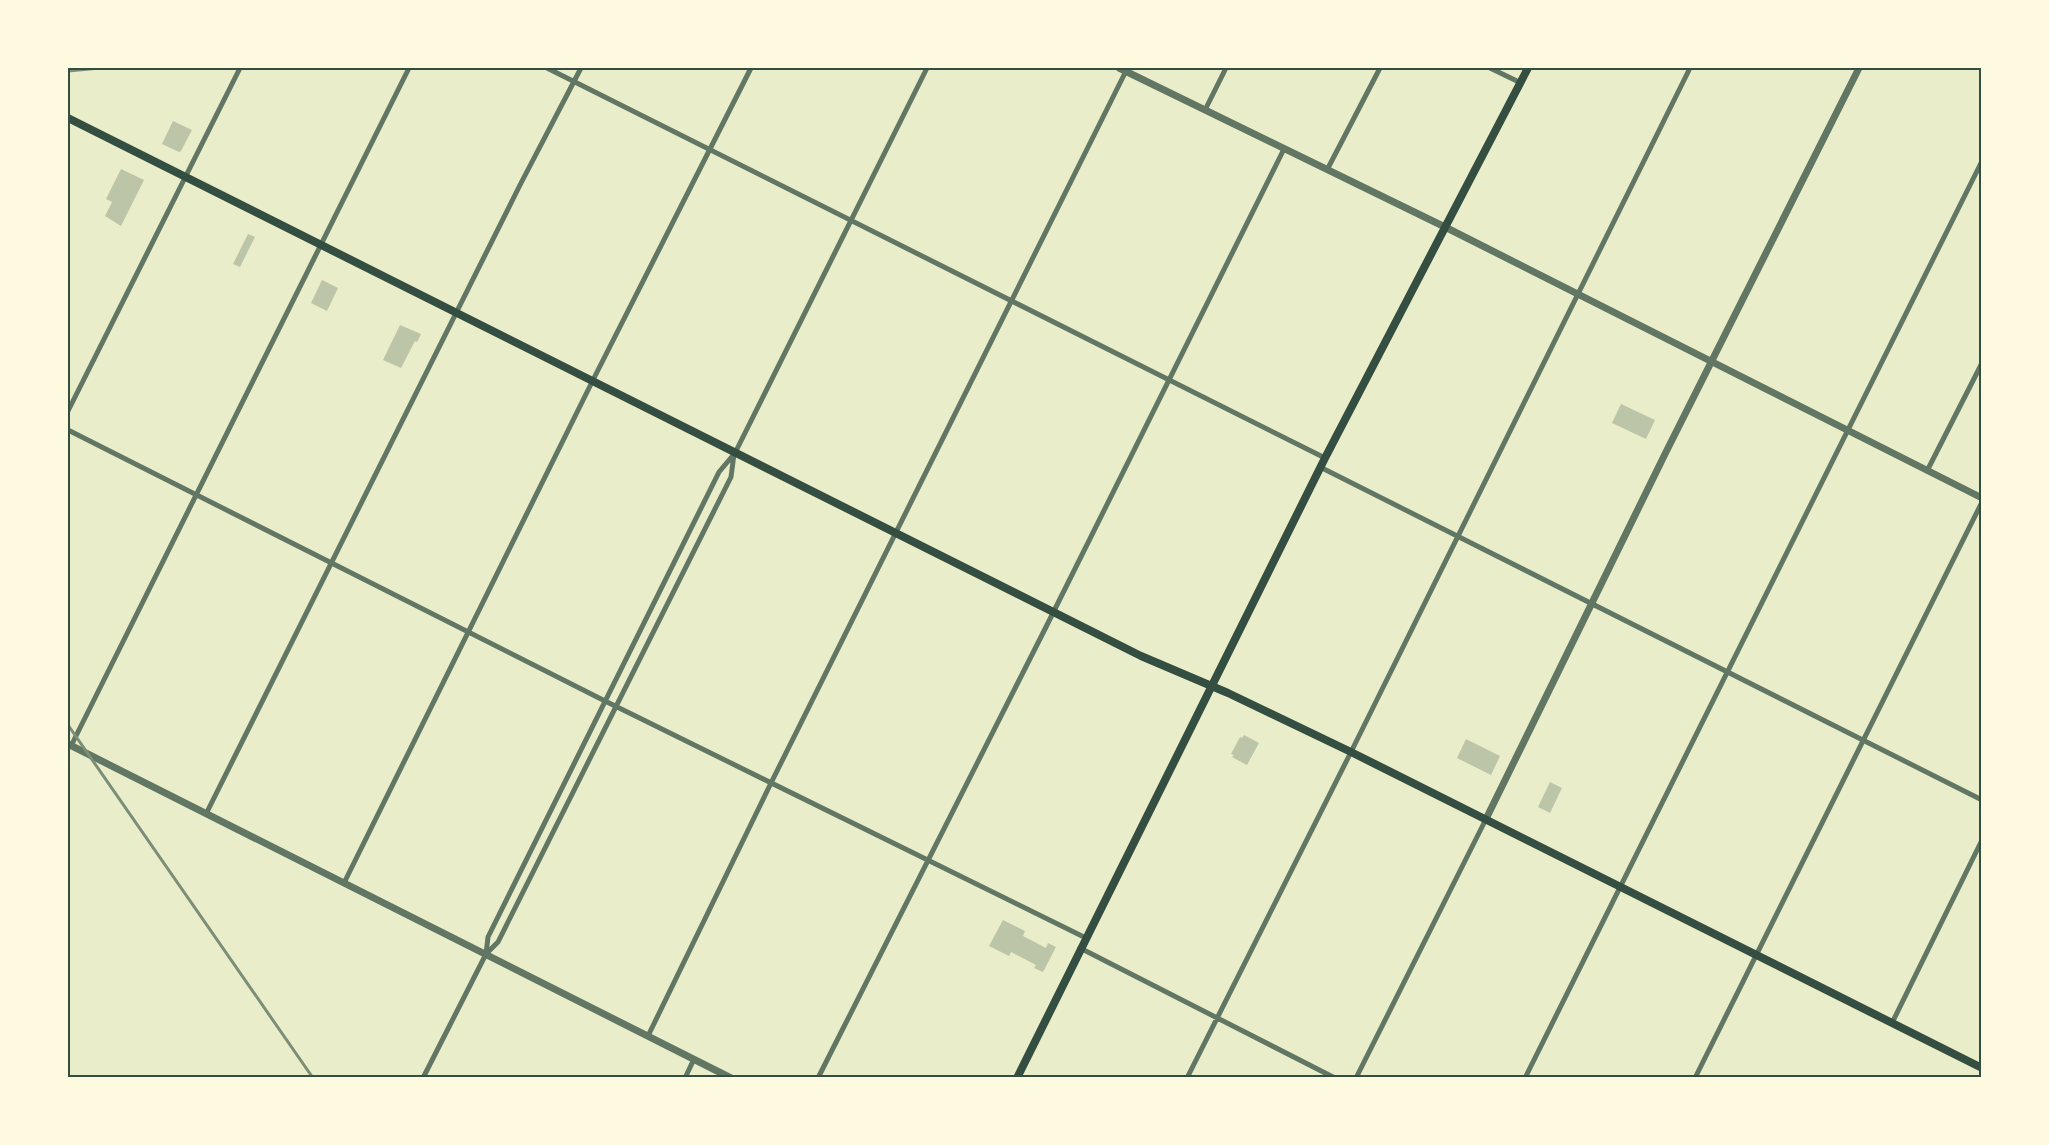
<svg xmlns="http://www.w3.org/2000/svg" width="2049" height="1145" viewBox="0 0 2049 1145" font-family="'Zilla Slab',serif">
  <rect width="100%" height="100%" fill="#e9edc9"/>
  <path fill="#bcc5a7" d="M173 121 192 130 181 151 179 152 162 144Z
    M121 169 144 180 121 226 105 216 112 202 106 199Z
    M248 234 255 237 240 267 233 264Z
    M322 280 338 288 327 311 311 303Z
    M400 325 421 334 417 342 415 341 401 368 383 360Z
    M1621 404 1655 420 1646 439 1612 423Z
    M1244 735 1259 743 1247 765 1232 757 1234 755 1231 754 1240 737 1242 738Z
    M1466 739 1500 756 1491 775 1457 758Z
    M1550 782 1562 788 1550 813 1538 807Z
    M1003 920 1025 931 1023 936 1046 948 1048 943 1056 947 1043 972 1034 968 1036 965 1011 952 1009 956 989 946Z"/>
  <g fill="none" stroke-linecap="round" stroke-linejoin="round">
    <path stroke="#617663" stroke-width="5" d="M547 68 1325 458
      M1490 68 1521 83
      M1205 110 1226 68
      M1327 170 1380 68
      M68 411 240 68
      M68 430 605 701 1086 938
      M1320 467 1982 800
      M1927 471 1982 363
      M71 746 409 68
      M206 814 520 185 581 68
      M344 883 592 382 751 68
      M1080 948 1335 1078
      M486 954 488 937 719 472 735 453 927 68
      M1892 1023 1982 840
      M648 1036 771 783 1126 71
      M423 1078 486 954 498 942 731 477 734 454
      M685 1078 694 1059
      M818 1078 1046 627 1284 149
      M1187 1078 1351 752 1690 68
      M1356 1078 1486 819
      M1525 1078 1982 161
      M1695 1078 1982 502"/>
    <path stroke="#617663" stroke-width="7" d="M1119 68 1445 227 1982 498
      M68 744 731 1078
      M1486 819 1666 452 1859 68"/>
    <path stroke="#344e41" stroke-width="8" d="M68 118 1141 656 1228 693 1351 752 1982 1068
      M1017 1078 1325 458 1528 68"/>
    <path stroke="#7c8e77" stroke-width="3" d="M68 71 100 68
      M68 725 313 1078"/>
  </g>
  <rect width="2049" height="1145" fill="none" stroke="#fefae0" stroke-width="138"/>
  <rect x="69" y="69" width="1911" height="1007" fill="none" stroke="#344e41" stroke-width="2"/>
</svg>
